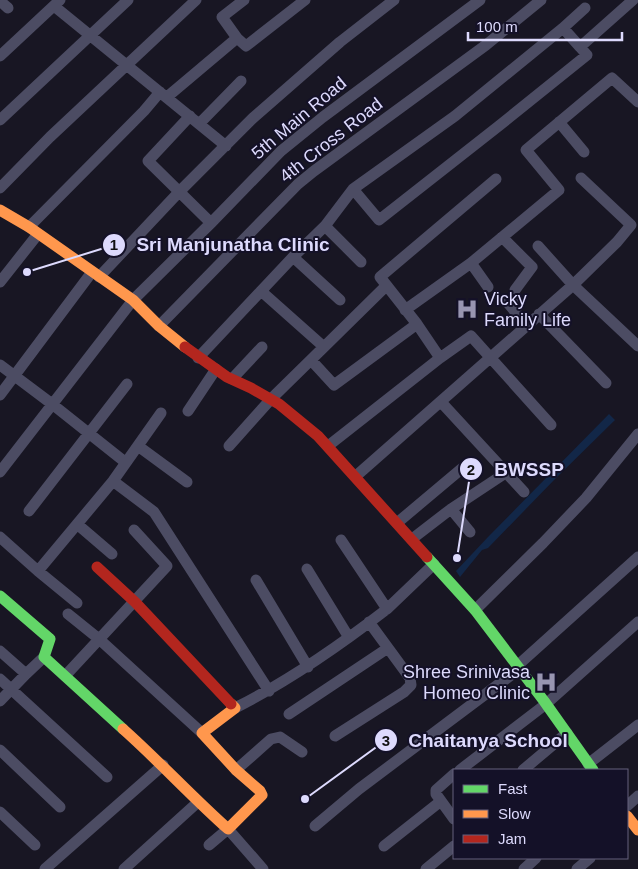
<svg xmlns="http://www.w3.org/2000/svg" width="638" height="869" viewBox="0 0 638 869" font-family="Helvetica,sans-serif">
  <rect width="100%" height="100%" fill="#181623"/>
  <path fill="#122748" d="M609 414 615 420 555 479 488 548 482 550 460 577 456 571 488 537Z"/>
  <g fill="none" stroke-linecap="round" stroke-linejoin="round">
    <path stroke="#4c4c63" stroke-width="11" d="M244 0 222 17 237 38 246 46 305 0
      M0 1 8 8
      M54 6 226 146
      M563 28 585 8
      M0 56 60 0
      M167 97 237 38
      M190 116 148 161 211 223
      M0 120 128 0
      M559 122 584 152
      M199 124 241 81
      M0 188 50 137 196 0
      M353 189 455 116 563 28 580 47 633 0
      M325 226 361 262
      M29 227 144 111 160 92
      M502 237 532 267 515 290
      M538 246 573 285 638 346
      M293 257 340 300
      M471 263 488 287
      M99 277 179 192 253 118 340 42 394 0
      M0 282 38 234
      M261 291 324 347 386 286
      M516 297 508 303 527 326
      M405 310 471 263 559 190 526 150 612 78 638 102
      M539 314 606 383
      M159 326 298 184 314 171 486 45 541 0
      M198 358 293 257 325 226 353 189 379 220 500 125 587 55 580 47
      M440 358 417 324 380 277 496 179
      M311 360 334 385 417 324
      M0 365 52 404 125 462
      M232 379 262 347
      M0 395 92 272
      M441 402 524 492
      M188 411 216 369
      M138 446 187 482
      M229 446 271 399 324 347
      M328 446 440 358 471 336 551 425
      M0 472 133 300 211 223 281 151 323 117 480 0
      M356 476 573 285 617 242 631 225 581 178
      M113 481 154 512 269 691
      M451 509 470 532
      M29 511 127 384
      M397 523 466 465
      M77 524 112 554
      M0 537 38 571 113 481 161 413
      M412 539 451 509 507 472
      M307 569 348 636
      M38 571 77 603
      M256 580 308 667
      M387 609 434 564
      M475 610 543 543 586 498 638 434
      M68 614 99 639 202 733
      M0 651 26 674 0 701
      M517 666 638 557
      M26 674 44 657
      M65 676 167 566 134 530
      M0 679 107 777
      M235 708C289 681 339 646 387 609L341 540
      M289 714 388 648
      M335 736 404 692 411 685 410 678 369 622
      M0 750 60 807
      M588 764 638 725
      M236 770 271 739 280 737 302 752
      M460 770 546 704 638 622
      M523 770 567 733
      M454 774 436 790V794L454 819
      M627 806 638 796
      M0 812 35 845
      M315 826 359 789 519 669
      M209 845 228 829 263 869
      M384 846 441 801
      M45 869 163 765
      M124 869 198 802
      M426 869 454 846
      M524 869 536 858
      M577 869 590 858"/>
    <path stroke="#63d668" stroke-width="11" d="M427 557 475 610 544 701 593 770
      M0 596 50 639 44 657 123 729"/>
    <path stroke="#ff974d" stroke-width="11" d="M0 210 29 227 133 300 159 326 185 347
      M123 729C159 761 192 797 228 829L262 795 260 791 236 770 202 733 235 708 231 704
      M627 816 638 830"/>
    <path stroke="#b3261e" stroke-width="11" d="M185 347 227 377 251 388 279 404 318 436 427 557
      M97 567 135 602 231 704"/>
  </g>
  <defs>
    <g id="hospital-bare" transform="scale(1.725)"><path d="M-5-5h3v3.5h4V-5h3V5h-3V1.5h-4V5h-3Z" fill="#9895b1" stroke="#141128" stroke-width="2.5" paint-order="stroke"/></g>
  </defs>
  <g fill-rule="evenodd">
    <use href="#hospital-bare" x="467" y="309"/>
    <use href="#hospital-bare" x="546" y="682"/>
  </g>
  <g text-anchor="middle" stroke-width="4" stroke-linejoin="round" paint-order="stroke">
    <g font-size="18" fill="#dddafd" stroke="#141128">
      <text transform="translate(299 118) rotate(-40)" y="6">5th Main Road</text>
      <text transform="translate(331 140) rotate(-38)" y="6">4th Cross Road</text>
    </g>
    <g font-size="18" fill="#dddafd" stroke="#141128" text-anchor="start">
      <text x="484" y="305">Vicky<tspan x="484" dy="21">Family Life</tspan></text>
      <text x="530" y="678" text-anchor="end">Shree Srinivasa<tspan x="530" dy="21">Homeo Clinic</tspan></text>
    </g>
  </g>
  <path fill="none" stroke="#dddafd" stroke-width="2" d="M27 272L114 245M457 558L471 469M305 799L386 740"/>
  <g fill="#dddafd" stroke="#141128" stroke-width="2">
    <circle cx="27" cy="272" r="5"/>
    <circle cx="457" cy="558" r="5"/>
    <circle cx="305" cy="799" r="5"/>
    <circle cx="114" cy="245" r="12"/>
    <circle cx="471" cy="469" r="12"/>
    <circle cx="386" cy="740" r="12"/>
  </g>
  <g font-size="15" text-anchor="middle" font-weight="bold" fill="#111">
    <text x="114" y="250">1</text>
    <text x="471" y="475">2</text>
    <text x="386" y="746">3</text>
  </g>
  <g font-size="19" text-anchor="middle" font-weight="bold" fill="#dddafd" stroke="#141128" stroke-width="4" stroke-linejoin="round" paint-order="stroke">
    <text x="233" y="251">Sri Manjunatha Clinic</text>
    <text x="529" y="476">BWSSP</text>
    <text x="488" y="747">Chaitanya School</text>
  </g>
  <rect x="453" y="769" width="175" height="90" fill="#141128" stroke="#64617d"/>
  <rect x="463" y="785" width="25" height="8" fill="#63d668" stroke="#64617d"/>
  <text x="498" y="794" font-size="15" fill="#dddafd">Fast</text>
  <rect x="463" y="810" width="25" height="8" fill="#ff974d" stroke="#64617d"/>
  <text x="498" y="819" font-size="15" fill="#dddafd">Slow</text>
  <rect x="463" y="835" width="25" height="8" fill="#b3261e" stroke="#64617d"/>
  <text x="498" y="844" font-size="15" fill="#dddafd">Jam</text>
  <path d="M468 32v8h154v-8" fill="none" stroke="#dddafd" stroke-width="2.5"/>
  <text x="476" y="32" font-size="15" fill="#dddafd" stroke="#141128" stroke-width="4" paint-order="stroke">100 m</text>
</svg>
